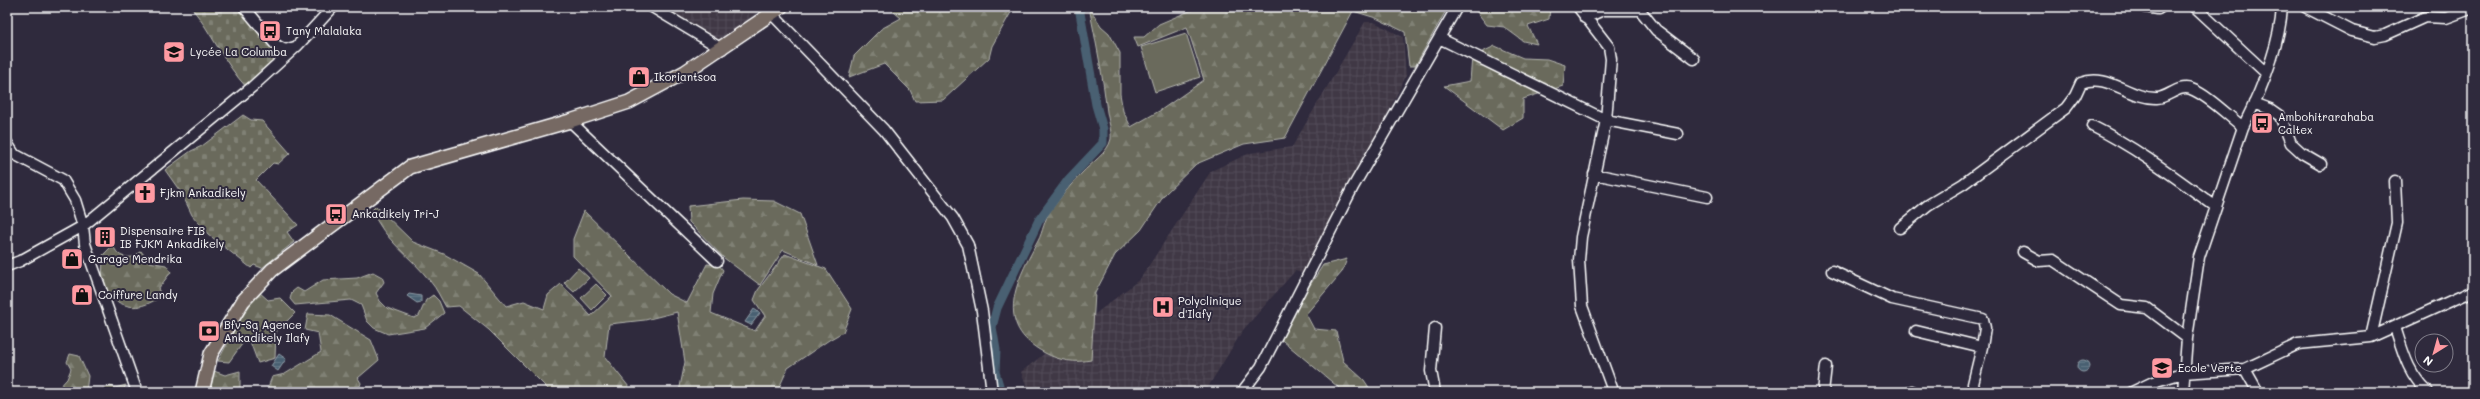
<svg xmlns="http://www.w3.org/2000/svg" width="2480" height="399" viewBox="0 0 2480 399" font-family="Mali,sans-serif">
  <defs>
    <pattern id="industrial-grid" width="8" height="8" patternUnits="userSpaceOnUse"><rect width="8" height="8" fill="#403845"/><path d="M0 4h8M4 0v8" fill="none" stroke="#534c58"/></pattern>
    <pattern id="forest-firs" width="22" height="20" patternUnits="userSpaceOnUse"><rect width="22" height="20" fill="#6a6b5c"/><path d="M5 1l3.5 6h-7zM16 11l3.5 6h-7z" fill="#808174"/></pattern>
    <pattern id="cemetery-stones" width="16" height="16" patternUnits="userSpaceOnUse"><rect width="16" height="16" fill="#6a6b5c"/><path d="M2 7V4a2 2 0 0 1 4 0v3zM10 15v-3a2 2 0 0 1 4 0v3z" fill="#808174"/></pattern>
    <pattern id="water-rules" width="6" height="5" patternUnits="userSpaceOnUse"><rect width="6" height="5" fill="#496172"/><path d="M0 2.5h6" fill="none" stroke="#647987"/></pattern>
  </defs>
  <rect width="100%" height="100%" fill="#2f2a3d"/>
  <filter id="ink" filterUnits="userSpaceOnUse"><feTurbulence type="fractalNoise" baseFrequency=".025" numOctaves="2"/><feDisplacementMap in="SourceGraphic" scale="8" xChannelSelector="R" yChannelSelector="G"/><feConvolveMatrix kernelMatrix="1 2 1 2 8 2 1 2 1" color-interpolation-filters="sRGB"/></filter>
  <g filter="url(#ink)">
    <path fill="url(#industrial-grid)" d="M655 7H763L724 41 711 37Z
      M1365 22H1374L1403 37 1406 76 1358 174 1335 210 1305 274 1295 271 1243 330 1205 392H1029L1021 372 1140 279 1211 171 1250 153 1292 147Z"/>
    <path fill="url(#forest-firs)" stroke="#b4b5ae" d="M888 7H1014L992 46 989 58 943 100 915 101 910 90 884 64 849 77 854 56 881 29 901 18Z
      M1089 7 1101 26 1109 33 1120 53V94L1123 111 1131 127 1161 110 1204 80 1187 27 1138 47 1134 37H1144L1159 24 1199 7H1448L1415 66H1409L1405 32 1376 18 1353 11 1285 138 1244 144 1196 164 1165 194 1141 230 1115 255 1095 293 1091 360C1075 363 1060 361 1045 353 992 325 1017 280 1038 241 1043 232 1044 219 1051 210 1060 198 1071 184 1082 173 1091 163 1108 153 1111 139 1112 131 1108 119 1107 112 1103 76 1096 42 1089 7Z
      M1473 7H1550L1549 19 1528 26 1537 44 1523 41 1504 27 1487 25Z
      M1495 46 1523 58 1547 59 1565 65 1563 86 1523 99V118L1503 130 1444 86 1470 81 1472 57Z
      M743 200 774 201 800 214 818 265 783 250 760 285 724 258 689 222 688 206Z
      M376 206 413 242 444 254 479 274 506 306 524 301 544 309 548 295 561 284 591 316 612 296 573 256V239L584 211 669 294 687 303 707 264 719 265 723 270 713 294 711 313 755 331 765 316 754 300 758 290 785 254 826 269 852 309 843 332 829 340 788 368 777 392H679L685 362 677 312 645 320 609 324 605 357 633 392H551L489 330 459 306 446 307C441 299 437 289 430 281 411 256 384 241 372 210Z
      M113 245C117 255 122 258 133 257L141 251 149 262 166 265 171 272 158 289 162 296C138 311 128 310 105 294L102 285 103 255Z
      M1347 259 1342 272 1306 314 1314 329 1336 331 1343 361 1364 380 1372 392H1344L1277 336 1323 265Z
      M373 272 382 277 384 282 376 293 380 301 387 308 414 318 419 316 426 300 433 295 439 301 444 313 425 328 388 334 374 328 367 321 361 305 351 300 295 305 290 299 292 292 297 288 304 292 323 280 357 278Z
      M258 291 268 300 280 298 295 313 276 332 275 358 258 363 248 336 229 362 218 361 244 312Z
      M308 314 330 315 371 340 379 360 358 378 361 383 358 392H266L272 377 285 374 321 352 318 333 305 330Z
      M70 354 79 356 88 376 86 392H55L67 379 71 369 67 362Z
      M214 371 225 375 240 371V392H210Z
      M126 385 122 392H95L111 386 115 388Z"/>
    <path fill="url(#cemetery-stones)" stroke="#b4b5ae" d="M191 7H238L277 56 247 88C224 63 212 33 191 7Z
      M243 115 251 120 262 121 290 153 278 164 273 163 256 180 298 225 287 232 294 242 262 268 254 265 251 268 208 234 192 215 182 194 165 170 191 151 202 146Z"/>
    <path fill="#6a6b5c" stroke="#b4b5ae" d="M1186 33 1200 77 1155 92 1141 47Z
      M578 268 589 278 574 292 564 283Z
      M596 284 607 295 592 310 581 298Z"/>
    <path fill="url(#water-rules)" stroke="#92a0aa" d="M409 294 421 296V302L417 303 407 296Z
      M754 309 760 313 751 325 745 322Z
      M279 354 286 359 278 371 271 366Z
      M2077 366a6 6 0 1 1 12 0a6 6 0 1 1-12 0Z"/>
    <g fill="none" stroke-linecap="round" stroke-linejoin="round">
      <path stroke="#496172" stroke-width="9" d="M1001 392 995 372 996 350 992 327 997 308 1039 220 1069 179 1103 143V129L1096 105 1079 7"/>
      <g stroke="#fff" stroke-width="13">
        <path id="minor" d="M244 7 276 45 285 50 295 47
          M652 7 722 49
          M1578 7 1609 47 1611 59 1606 120 1581 237 1579 260 1582 306 1612 388 1610 392
          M2145 7 2158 9 2161 7
          M2195 7 2265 72
          M2305 7 2352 31 2375 37 2385 35 2425 17 2446 18 2473 8
          M772 14 884 130 953 218 968 245 982 311 992 392
          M1585 18 1603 10H1640L1656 30 1694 59
          M1439 38 1606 120 1678 134
          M2254 103 2270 109 2280 116 2291 143 2302 153 2321 164
          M570 121 717 261
          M2092 126C2137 148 2176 178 2216 207
          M7 143 14 154 63 180 75 200 83 226 85 244 137 392
          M1594 174 1707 197
          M1900 228 1928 205 1963 184 2066 108 2075 96 2081 83C2108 72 2129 99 2157 98 2168 98 2179 84 2191 89 2208 95 2228 116 2243 127
          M2023 252 2039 261 2053 260 2121 305 2147 308 2187 338
          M7 266 20 261 83 226 252 87 297 46 333 7
          M1832 271 1892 299 1983 319 1985 328 1982 347 1973 384 1975 392
          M2395 327C2403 352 2408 374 2428 392
          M1435 328 1431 371 1435 392
          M1916 331 1982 347
          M2371 337 2397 223 2395 181
          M2245 369 2258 392
          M1912 391 1914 392
          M1242 392 1261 367 1353 187 1457 7
          M1823 392 1826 366
          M2132 392 2153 382 2183 373 2245 369 2298 344 2371 337 2473 291
          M2183 392 2187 338 2199 257 2243 127C2260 93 2280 46 2282 7"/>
      </g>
      <g stroke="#fff" stroke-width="16">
        <path id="major" d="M202 392 211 354 243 301 272 270 410 167 570 121 629 102 685 72 781 7"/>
      </g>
      <use href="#minor" stroke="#2f2a3d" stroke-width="10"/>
      <use href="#major" stroke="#766964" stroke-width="13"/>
    </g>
  </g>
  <defs>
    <g id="bus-square" transform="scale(1.15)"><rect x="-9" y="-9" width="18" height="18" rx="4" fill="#ff9aa2" stroke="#2f2a3d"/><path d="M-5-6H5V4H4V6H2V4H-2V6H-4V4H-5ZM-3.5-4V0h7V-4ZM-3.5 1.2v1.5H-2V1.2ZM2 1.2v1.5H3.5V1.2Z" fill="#111"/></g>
    <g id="school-square" transform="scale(1.15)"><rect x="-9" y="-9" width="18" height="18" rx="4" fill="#ff9aa2" stroke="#2f2a3d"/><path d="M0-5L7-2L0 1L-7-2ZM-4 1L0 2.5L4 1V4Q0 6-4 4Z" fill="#111"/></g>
    <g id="shop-square" transform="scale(1.15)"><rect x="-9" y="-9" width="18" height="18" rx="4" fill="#ff9aa2" stroke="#2f2a3d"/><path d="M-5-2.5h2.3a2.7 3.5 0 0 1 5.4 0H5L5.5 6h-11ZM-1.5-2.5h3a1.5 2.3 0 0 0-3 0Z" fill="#111"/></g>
    <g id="church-square" transform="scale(1.15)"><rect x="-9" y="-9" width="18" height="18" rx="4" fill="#ff9aa2" stroke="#2f2a3d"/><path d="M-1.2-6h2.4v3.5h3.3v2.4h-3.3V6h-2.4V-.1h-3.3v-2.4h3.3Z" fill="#111"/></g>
    <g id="building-square" transform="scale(1.15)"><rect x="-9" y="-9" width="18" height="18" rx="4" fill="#ff9aa2" stroke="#2f2a3d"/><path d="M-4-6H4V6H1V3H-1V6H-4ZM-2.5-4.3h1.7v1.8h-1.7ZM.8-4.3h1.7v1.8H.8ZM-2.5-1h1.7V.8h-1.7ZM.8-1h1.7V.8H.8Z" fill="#111"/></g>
    <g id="hospital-square" transform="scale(1.15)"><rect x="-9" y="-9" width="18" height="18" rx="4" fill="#ff9aa2" stroke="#2f2a3d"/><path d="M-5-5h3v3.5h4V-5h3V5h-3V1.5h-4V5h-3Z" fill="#111"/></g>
    <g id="bank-square" transform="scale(1.15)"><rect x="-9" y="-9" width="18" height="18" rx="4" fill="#ff9aa2" stroke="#2f2a3d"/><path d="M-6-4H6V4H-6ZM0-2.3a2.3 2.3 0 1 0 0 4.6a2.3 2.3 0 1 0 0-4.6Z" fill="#111"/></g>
  </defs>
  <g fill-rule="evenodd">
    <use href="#bus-square" x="270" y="31"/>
    <use href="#school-square" x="174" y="52"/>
    <use href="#shop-square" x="639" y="77"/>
    <use href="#bus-square" x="2262" y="123"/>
    <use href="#church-square" x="145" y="193"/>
    <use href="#bus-square" x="336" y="214"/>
    <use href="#building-square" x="105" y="237"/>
    <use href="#shop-square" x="72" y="259"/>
    <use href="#shop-square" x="82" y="295"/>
    <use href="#hospital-square" x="1163" y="307"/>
    <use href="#bank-square" x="209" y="331"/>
    <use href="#school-square" x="2162" y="368"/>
  </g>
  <g text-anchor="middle" stroke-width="4" stroke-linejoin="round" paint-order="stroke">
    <g font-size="11" fill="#fff" stroke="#2f2a3d" text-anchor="start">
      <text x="286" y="35">Tany Malalaka</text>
      <text x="190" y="56">Lycée La Columba</text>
      <text x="654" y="81">Ikoriantsoa</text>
      <text x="2278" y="121">Ambohitrarahaba<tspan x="2278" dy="13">Caltex</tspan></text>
      <text x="160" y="197">Fjkm Ankadikely</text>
      <text x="352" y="218">Ankadikely Tri-J</text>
      <text x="120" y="235">Dispensaire FIB<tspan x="120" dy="13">IB FJKM Ankadikely</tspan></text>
      <text x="88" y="263">Garage Mendrika</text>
      <text x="98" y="299">Coiffure Landy</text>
      <text x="1178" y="305">Polyclinique<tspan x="1178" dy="13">d'Ilafy</tspan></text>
      <text x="224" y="329">Bfv-Sg Agence<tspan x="224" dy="13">Ankadikely Ilafy</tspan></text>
      <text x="2178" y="372">Ecole Verte</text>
    </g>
  </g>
  <rect width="2480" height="399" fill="none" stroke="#2f2a3d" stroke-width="24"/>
  <rect x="12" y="12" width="2456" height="375" fill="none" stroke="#fff" stroke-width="1.5" filter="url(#ink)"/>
  <g transform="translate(2434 353) rotate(217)"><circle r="19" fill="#2f2a3d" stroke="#827f8b"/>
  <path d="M0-3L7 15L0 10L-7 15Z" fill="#ff9aa2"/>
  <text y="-6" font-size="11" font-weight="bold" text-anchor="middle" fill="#ffffff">N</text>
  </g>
</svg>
